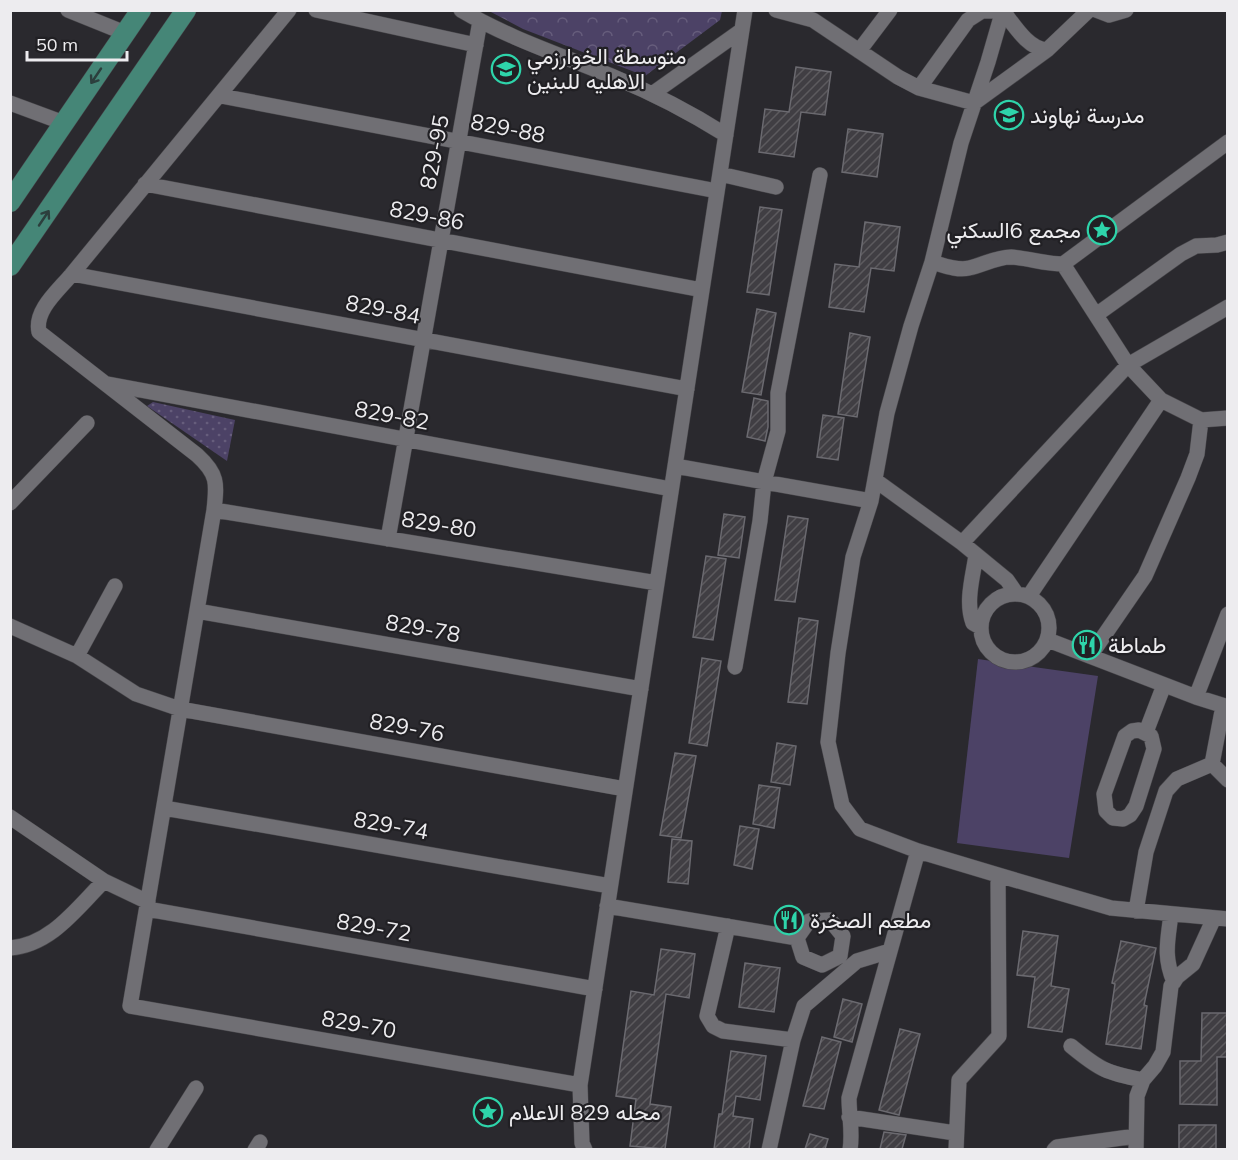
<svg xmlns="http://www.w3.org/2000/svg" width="1238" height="1160" viewBox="0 0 1238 1160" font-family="Mulish,Vazirmatn,sans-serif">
  <defs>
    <pattern id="grass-dots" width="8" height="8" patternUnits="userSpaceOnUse" patternTransform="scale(1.5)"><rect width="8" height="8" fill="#4c4266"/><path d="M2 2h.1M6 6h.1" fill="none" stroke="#665d7c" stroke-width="1.8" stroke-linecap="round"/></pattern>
    <pattern id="forest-crowns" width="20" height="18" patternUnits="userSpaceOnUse" patternTransform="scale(1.5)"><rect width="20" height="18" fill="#4c4266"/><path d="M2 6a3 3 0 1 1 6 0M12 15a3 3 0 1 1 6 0" fill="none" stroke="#665d7c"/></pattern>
    <pattern id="building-hatch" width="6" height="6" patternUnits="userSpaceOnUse" patternTransform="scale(1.5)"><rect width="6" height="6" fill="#403e43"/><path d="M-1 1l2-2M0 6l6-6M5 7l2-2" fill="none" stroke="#5c5a5e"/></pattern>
  </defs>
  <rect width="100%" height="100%" fill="#2a292e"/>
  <path fill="url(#grass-dots)" d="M153 402 235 420 227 461 147 406Z"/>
  <path fill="url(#forest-crowns)" d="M489 11H722L720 20 645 76 523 29Z"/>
  <path fill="#4c4266" d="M978 659 1098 676 1069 858 957 843Z"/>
  <path fill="url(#building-hatch)" stroke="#6b6a70" stroke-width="1.5" d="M796 67 831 72 825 115 801 112 794 157 759 152 765 109 789 112Z
    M848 129 883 134 877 177 842 172Z
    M760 207 782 210 769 295 747 292Z
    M865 222 900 227 894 271 871 268 864 312 829 307 835 264 859 267Z
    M757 309 776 313 761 395 742 392Z
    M850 333 870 337 857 417 838 414Z
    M754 398 768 401V427L765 441 747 437Z
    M823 415 844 418 838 460 817 457Z
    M724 514 745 517 739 558 718 555Z
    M788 516 808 519 795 602 775 600Z
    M706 556 726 559 713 640 693 637Z
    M799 618 818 621 807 704 788 702Z
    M702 658 721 661 707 746 689 743Z
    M777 743 796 746 790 785 771 782Z
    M675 753 696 756 681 838 660 835Z
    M759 785 780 788 774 828 753 824Z
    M740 826 759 829 752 869 734 865Z
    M672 839 692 841 688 884 668 882Z
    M1023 931 1058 936 1051 986 1069 989 1062 1032 1028 1027 1035 977 1017 975Z
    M1121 941 1156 948 1144 1005 1147 1006 1141 1049 1106 1044 1115 984 1112 983Z
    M661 949 695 954 689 998 666 994 650 1104 671 1107 665 1149 630 1146 636 1099 616 1096 631 991 654 995Z
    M745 963 780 968 774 1012 739 1007Z
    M843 999 862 1004 852 1042 834 1037Z
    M1202 1013H1227V1057H1217V1105L1180 1104V1061H1201Z
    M900 1029 920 1034 899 1115 879 1110Z
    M822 1037 841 1042 824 1109 803 1106Z
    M731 1051 766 1056 760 1100 736 1096 733 1116 753 1119 749 1149H714L719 1114H722Z
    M1179 1125H1216V1149H1179Z
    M884 1132 906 1135 902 1149H880Z
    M810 1134 828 1139 825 1149H805Z"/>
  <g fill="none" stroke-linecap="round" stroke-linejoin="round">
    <g stroke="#47464a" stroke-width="16">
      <path id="minor" d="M68 10 125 33
        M289 10 72 274C59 290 34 310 39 332L197 455C218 474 217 483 214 510L130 1006 580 1085
        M316 10 476 45
        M461 10C510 39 564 56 616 78 655 94 691 113 726 135
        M776 10 813 20 898 77 919 88 974 103 1047 50
        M1003 10 988 62 961 143 932 262 911 326 887 413 871 501 853 557 838 653 828 742 842 805 860 829 918 851 998 875 1111 908 1228 919
        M1096 10 1109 15 1126 10
        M859 51 890 10
        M919 88 968 20 982 11H1003C1014 25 1028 49 1047 50L1089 10
        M652 94 742 30
        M221 96 717 191
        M10 103 64 123
        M720 174 776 187
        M145 184 702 290
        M932 262C943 265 957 271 969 268 983 265 996 257 1011 257 1028 258 1045 264 1063 264L1228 142
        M1063 264 1128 365 1161 400 1201 420 1228 418
        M72 274 687 389
        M1096 315 1181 254 1196 246 1217 245 1228 242
        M108 384 671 489
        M675 466 871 501
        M875 480 962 543 1007 580 1016 593
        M10 503 87 423
        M214 510 657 583
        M388 539 480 21
        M962 543 1128 365 1228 307
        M976 555C973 576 965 602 973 623L980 627
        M981 628a34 34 0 1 1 68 0a34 34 0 1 1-68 0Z
        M1029 596 1161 400
        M197 611 641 689
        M10 626 77 656 136 694 180 709 625 789
        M1048 640 1196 697 1228 707
        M77 656 115 586
        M1090 656 1145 576 1188 478 1197 454 1201 420
        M735 667 760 521 764 482 778 431V393L820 175
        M1196 697 1228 614
        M1139 730 1151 736 1154 749 1136 806 1130 815 1123 819 1113 818 1106 811 1104 794 1125 736 1132 731Z
        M1146 732 1164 685
        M1212 764 1228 780
        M164 808 610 886
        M10 817 104 881
        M607 906 797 938
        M147 909 595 989
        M1136 911 1146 852 1166 791 1177 779 1212 764 1223 706
        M1171 914C1168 940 1163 956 1174 982
        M830 920 843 936 840 956 822 965 803 957 797 938 809 921Z
        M728 926 707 1016 713 1026 723 1031 793 1040
        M10 948C51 945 77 908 104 881L148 902
        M1071 1046C1100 1070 1107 1073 1143 1080
        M849 1117 955 1133
        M157 1150 196 1088
        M255 1150 260 1142
        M585 1150 582 1143 580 1085 745 10
        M769 1150 793 1040 804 1006 857 961 890 951
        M850 1150C853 1132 849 1116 849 1098L918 851
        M956 1150 959 1080 999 1036 998 875
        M1054 1150 1057 1147 1136 1136
        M1136 1150 1137 1096 1143 1080 1155 1066 1163 1052 1171 986 1177 977 1193 964 1214 918"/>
    </g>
    <g stroke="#47464a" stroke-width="21">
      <path id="major" d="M10 202 141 10
        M10 266 186 10"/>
    </g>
    <use href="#minor" stroke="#706f74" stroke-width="15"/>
    <use href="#major" stroke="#458677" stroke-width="20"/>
  </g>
  <defs><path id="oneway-shaft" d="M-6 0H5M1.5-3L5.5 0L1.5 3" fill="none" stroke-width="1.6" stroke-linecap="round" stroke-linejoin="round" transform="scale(1.5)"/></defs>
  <g stroke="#2c3f3d">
    <use href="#oneway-shaft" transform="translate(96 76) rotate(124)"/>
    <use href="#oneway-shaft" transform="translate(44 218) rotate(-56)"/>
  </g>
  <defs>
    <g id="school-ring" transform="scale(1.5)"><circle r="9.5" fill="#212024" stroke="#2ed4aa" stroke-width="1.5"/><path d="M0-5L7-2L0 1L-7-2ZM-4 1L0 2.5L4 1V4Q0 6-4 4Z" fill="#2ed4aa"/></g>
    <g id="sight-ring" transform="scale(1.5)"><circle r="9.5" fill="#212024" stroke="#2ed4aa" stroke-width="1.5"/><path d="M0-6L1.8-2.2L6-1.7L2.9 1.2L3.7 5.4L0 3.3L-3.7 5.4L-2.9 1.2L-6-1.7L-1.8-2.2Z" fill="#2ed4aa"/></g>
    <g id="restaurant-ring" transform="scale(1.5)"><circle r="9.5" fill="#212024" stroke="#2ed4aa" stroke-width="1.5"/><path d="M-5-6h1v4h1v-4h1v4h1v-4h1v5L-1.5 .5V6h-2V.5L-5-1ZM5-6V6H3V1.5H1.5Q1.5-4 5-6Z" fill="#2ed4aa"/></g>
  </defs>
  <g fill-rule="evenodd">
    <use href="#school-ring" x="506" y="69"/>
    <use href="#school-ring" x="1009" y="115"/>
    <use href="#sight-ring" x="1102" y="230"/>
    <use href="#restaurant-ring" x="1087" y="645"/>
    <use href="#restaurant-ring" x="789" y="920"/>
    <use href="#sight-ring" x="488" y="1112"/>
  </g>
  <g text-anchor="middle" stroke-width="4.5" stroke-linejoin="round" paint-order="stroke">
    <g font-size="22" fill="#edecef" stroke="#212024" text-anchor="start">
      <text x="527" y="64">متوسطة الخوارزمي<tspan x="527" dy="25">الاهليه للبنين</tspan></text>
      <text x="1030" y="123">مدرسة نهاوند</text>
      <text x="1081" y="238" text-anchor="end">مجمع 6السكني</text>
      <text x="1108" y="653">طماطة</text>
      <text x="810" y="928">مطعم الصخرة</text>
      <text x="509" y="1120">محله 829 الاعلام</text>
    </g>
    <g font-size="22" fill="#edecef" stroke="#212024">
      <text transform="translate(508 128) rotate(11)" y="8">829-88</text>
      <text transform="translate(434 152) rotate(-79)" y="8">829-95</text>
      <text transform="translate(427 215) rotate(11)" y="8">829-86</text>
      <text transform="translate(383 309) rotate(11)" y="8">829-84</text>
      <text transform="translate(392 415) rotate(11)" y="8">829-82</text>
      <text transform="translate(439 524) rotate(9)" y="8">829-80</text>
      <text transform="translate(423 628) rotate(10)" y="8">829-78</text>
      <text transform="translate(407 727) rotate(10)" y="8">829-76</text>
      <text transform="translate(391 825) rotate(10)" y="8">829-74</text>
      <text transform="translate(374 927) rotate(10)" y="8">829-72</text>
      <text transform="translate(359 1024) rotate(10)" y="8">829-70</text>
    </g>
  </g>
  <rect width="1238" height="1160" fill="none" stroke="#edecef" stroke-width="24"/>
  <path d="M27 51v9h100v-9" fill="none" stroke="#edecef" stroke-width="3"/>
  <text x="36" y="51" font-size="18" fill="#edecef" stroke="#212024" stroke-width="4.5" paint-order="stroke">50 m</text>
</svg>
